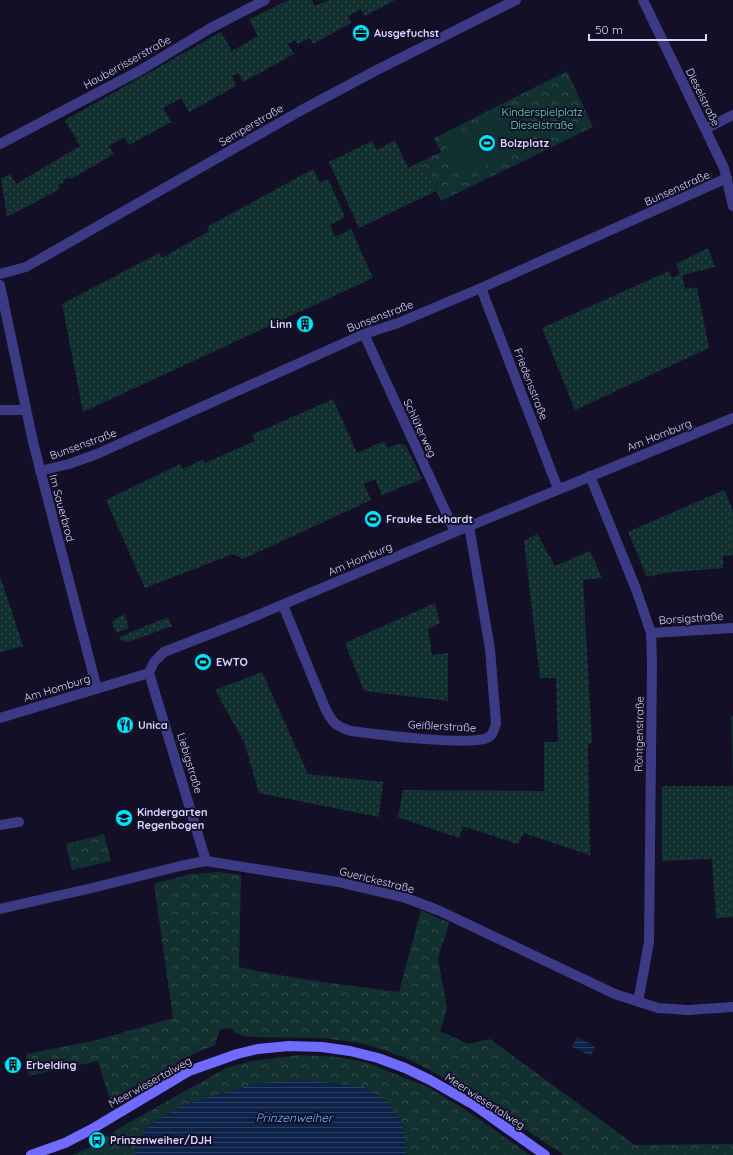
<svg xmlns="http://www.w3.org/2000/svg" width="733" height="1155" viewBox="0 0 733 1155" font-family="Quicksand,sans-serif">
  <defs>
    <pattern id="grass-dots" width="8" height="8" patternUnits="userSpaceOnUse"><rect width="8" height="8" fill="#12302f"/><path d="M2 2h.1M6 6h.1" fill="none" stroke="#344d4e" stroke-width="1.8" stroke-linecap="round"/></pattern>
    <pattern id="forest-crowns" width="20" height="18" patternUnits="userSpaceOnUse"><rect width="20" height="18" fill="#12302f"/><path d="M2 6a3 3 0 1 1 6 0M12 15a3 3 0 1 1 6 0" fill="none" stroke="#344d4e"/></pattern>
    <pattern id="water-rules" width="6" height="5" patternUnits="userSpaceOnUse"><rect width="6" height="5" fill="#0c2248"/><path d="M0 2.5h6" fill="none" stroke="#2f4163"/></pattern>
  </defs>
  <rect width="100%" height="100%" fill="#130f26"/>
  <path fill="url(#grass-dots)" d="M289 0H312L315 6 329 0H395L365 16 361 9 348 16 351 23 313 44 310 38 298 44 295 40 288 44 294 54 243 82 238 73 232 76 236 86 189 112 181 98 163 108 171 122 129 145 124 137 109 146 114 154 71 179 69 177 63 180 64 182 58 185 60 189 7 217 1 179 10 174 16 184 80 146 65 120 221 32 232 51 258 36 249 19Z
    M395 140 408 168 422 161 436 191 359 228 329 162 372 141 377 150Z
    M313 169 320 183 328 179 345 217 330 225 335 237 351 229 373 278 83 412 62 304 159 253 162 258 209 231 207 227Z
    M708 248 715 267 682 275 685 289 697 287 709 348 575 410 542 328 669 271 672 278 680 273 676 264Z
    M333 399 357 453 384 441 388 448 400 443 406 446 422 479 382 495 375 479 364 484 371 500 243 559 233 554 145 588 106 500 180 464 183 469 203 459 205 463 255 441 252 435Z
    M724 490 733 510V555L723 556V568L664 573 647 577 628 532Z
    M537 534 555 566 590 551 602 578 583 580 592 742 588 744 590 855 524 833 518 844 463 826 459 838 398 817 403 790 544 791V742H558L556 678H540L524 541Z
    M0 576 23 646 0 652Z
    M435 603 440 623 428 629 432 655 448 653V701L364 691 345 643Z
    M124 614 129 628 117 633 112 622 117 618Z
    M168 617 172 626 128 642 121 640 119 637Z
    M262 672 308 774 383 782 379 817 259 793 244 742 215 690Z
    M731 716H733V776Z
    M662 786H733V917L716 918 712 859 662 861Z"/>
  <path fill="url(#forest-crowns)" d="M567 71 593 127 441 201 422 161 441 152 434 138Z
    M104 834 111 861 72 870 66 844Z
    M219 872 241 875 239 967C292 979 346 985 399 992L421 910 449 923 438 958 447 1009 440 1031 468 1044 490 1039 635 1145 733 1144V1155H564L478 1098 435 1073 408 1059 381 1049 359 1043 322 1038 254 1037C245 1036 237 1036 231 1028L220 1029 215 1045 180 1060V1063L110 1100 98 1061 33 1075 30 1076 28 1074 26 1054 93 1041 173 1018 154 884 190 874Z
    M298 1055 339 1057 368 1063 405 1078 428 1087 469 1112 530 1155H72L86 1149 128 1123 226 1068 252 1061Z"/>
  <path fill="#12302f" d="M513 107 531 145 462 178 443 140Z"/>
  <path fill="url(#water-rules)" d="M577 1037 595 1046 591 1056 572 1047Z
    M287 1081H311L364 1087 386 1100 401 1121 406 1146V1155H134L136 1146 142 1133 156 1121 181 1106 206 1098 255 1084Z"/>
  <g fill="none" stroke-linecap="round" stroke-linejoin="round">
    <path stroke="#3d3a85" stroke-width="10" d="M643 0 724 168 733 206
      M705 129 733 115
      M0 144 139 71 209 29 265 0
      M0 274 26 267 300 111 373 72 516 0
      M0 285 33 442 97 689
      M481 288 558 489
      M364 334 455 532
      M0 410H25
      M40 471 69 464 97 454 364 334 398 323 481 288 727 178
      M590 476 636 589 651 633 652 663 649 942 638 1002
      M283 605 325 708C332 722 335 726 351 731 373 734 474 747 489 737 493 735 494 729 496 724L490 649 469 526
      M651 633 733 628
      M149 673 206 861
      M0 718 149 673 154 662 164 652 246 620 455 532 733 418
      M0 825 19 822
      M0 909 92 888 180 866 206 861 338 882 406 898 440 911 615 994 658 1008 688 1010 733 1007"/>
    <path stroke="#6f6bff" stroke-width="10" d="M31 1155 65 1143 92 1129 189 1071 237 1054 258 1049 289 1046 322 1047 350 1051 378 1058 405 1068 430 1080 474 1105 545 1155"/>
  </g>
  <defs>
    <g id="office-disc" transform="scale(0.9)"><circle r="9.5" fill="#00e5ff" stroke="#130f26"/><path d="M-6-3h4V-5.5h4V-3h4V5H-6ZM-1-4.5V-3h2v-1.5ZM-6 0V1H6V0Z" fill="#111"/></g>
    <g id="stadium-disc" transform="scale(0.9)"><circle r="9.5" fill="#00e5ff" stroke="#130f26"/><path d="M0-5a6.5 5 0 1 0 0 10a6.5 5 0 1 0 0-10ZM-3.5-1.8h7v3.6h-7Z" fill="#111"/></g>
    <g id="building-disc" transform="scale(0.9)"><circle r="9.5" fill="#00e5ff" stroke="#130f26"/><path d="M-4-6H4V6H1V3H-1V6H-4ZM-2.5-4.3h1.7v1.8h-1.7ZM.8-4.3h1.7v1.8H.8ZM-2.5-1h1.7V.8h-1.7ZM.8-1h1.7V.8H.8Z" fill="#111"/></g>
    <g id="restaurant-disc" transform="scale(0.9)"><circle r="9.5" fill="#00e5ff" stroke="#130f26"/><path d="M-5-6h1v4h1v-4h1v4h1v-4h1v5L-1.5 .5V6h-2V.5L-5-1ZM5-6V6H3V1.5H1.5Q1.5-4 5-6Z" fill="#111"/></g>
    <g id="school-disc" transform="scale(0.9)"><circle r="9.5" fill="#00e5ff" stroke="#130f26"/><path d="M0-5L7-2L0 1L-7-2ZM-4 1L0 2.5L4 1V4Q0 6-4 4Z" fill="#111"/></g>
    <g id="bus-disc" transform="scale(0.9)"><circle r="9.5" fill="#00e5ff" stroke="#130f26"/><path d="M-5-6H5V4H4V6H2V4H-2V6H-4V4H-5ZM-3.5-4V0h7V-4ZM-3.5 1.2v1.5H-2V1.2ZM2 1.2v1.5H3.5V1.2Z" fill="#111"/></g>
  </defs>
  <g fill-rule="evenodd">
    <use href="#office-disc" x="361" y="33"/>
    <use href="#stadium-disc" x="487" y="143"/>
    <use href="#building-disc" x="305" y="324"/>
    <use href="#stadium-disc" x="373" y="519"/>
    <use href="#stadium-disc" x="203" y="662"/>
    <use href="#restaurant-disc" x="125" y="725"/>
    <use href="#school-disc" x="124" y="818"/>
    <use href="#building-disc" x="13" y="1065"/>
    <use href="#bus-disc" x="97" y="1140"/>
  </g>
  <g text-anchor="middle" stroke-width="4" stroke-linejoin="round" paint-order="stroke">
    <g font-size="11" font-weight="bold" fill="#d9d4ff" stroke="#130f26" text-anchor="start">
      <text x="374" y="37">Ausgefuchst</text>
      <text x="500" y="147">Bolzplatz</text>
      <text x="292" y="328" text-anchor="end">Linn</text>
      <text x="386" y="523">Frauke Eckhardt</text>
      <text x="216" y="666">EWTO</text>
      <text x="138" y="729">Unica</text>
      <text x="137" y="816">Kindergarten<tspan x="137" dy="13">Regenbogen</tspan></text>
      <text x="26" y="1069">Erbelding</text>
      <text x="110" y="1144">Prinzenweiher/DJH</text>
    </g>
    <g font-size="11" fill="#d9d4ff" stroke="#130f26">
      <text transform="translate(127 62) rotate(-29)" y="4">Hauberrisserstraße</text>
      <text transform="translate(703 97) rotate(64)" y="4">Dieselstraße</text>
      <text transform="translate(251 125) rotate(-30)" y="4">Semperstraße</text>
      <text transform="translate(677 188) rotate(-24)" y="4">Bunsenstraße</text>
      <text transform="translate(380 316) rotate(-21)" y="4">Bunsenstraße</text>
      <text transform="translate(531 384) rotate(69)" y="4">Friedensstraße</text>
      <text transform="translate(420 428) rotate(65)" y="4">Schlüterweg</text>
      <text transform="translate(659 435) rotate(-22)" y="4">Am Homburg</text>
      <text transform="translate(83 444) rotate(-20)" y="4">Bunsenstraße</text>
      <text transform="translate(62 508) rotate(75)" y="4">Im Sauerbrod</text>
      <text transform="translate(360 559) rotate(-23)" y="4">Am Homburg</text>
      <text transform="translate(691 618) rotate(-4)" y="4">Borsigstraße</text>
      <text transform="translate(57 688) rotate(-17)" y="4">Am Homburg</text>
      <text transform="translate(442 726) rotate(3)" y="4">Geißlerstraße</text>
      <text transform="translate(639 734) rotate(-89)" y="4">Röntgenstraße</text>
      <text transform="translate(190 763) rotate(73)" y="4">Liebigstraße</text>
      <text transform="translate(377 880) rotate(14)" y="4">Guerickestraße</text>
      <text transform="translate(150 1082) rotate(-29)" y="4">Meerwiesertalweg</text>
      <text transform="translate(485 1101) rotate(33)" y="4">Meerwiesertalweg</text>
    </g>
    <g font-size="11" fill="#5fe0c0" stroke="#130f26">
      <text x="542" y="116">Kinderspielplatz<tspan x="542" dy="13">Dieselstraße</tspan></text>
    </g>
    <g font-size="12" font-style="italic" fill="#62b6ff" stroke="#130f26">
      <text x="294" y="1122">Prinzenweiher</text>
    </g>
  </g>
  <path d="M589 34v6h117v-6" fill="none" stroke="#d9d4ff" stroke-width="2"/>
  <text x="595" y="34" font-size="12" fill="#d9d4ff" stroke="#130f26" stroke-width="3" paint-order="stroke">50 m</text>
</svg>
